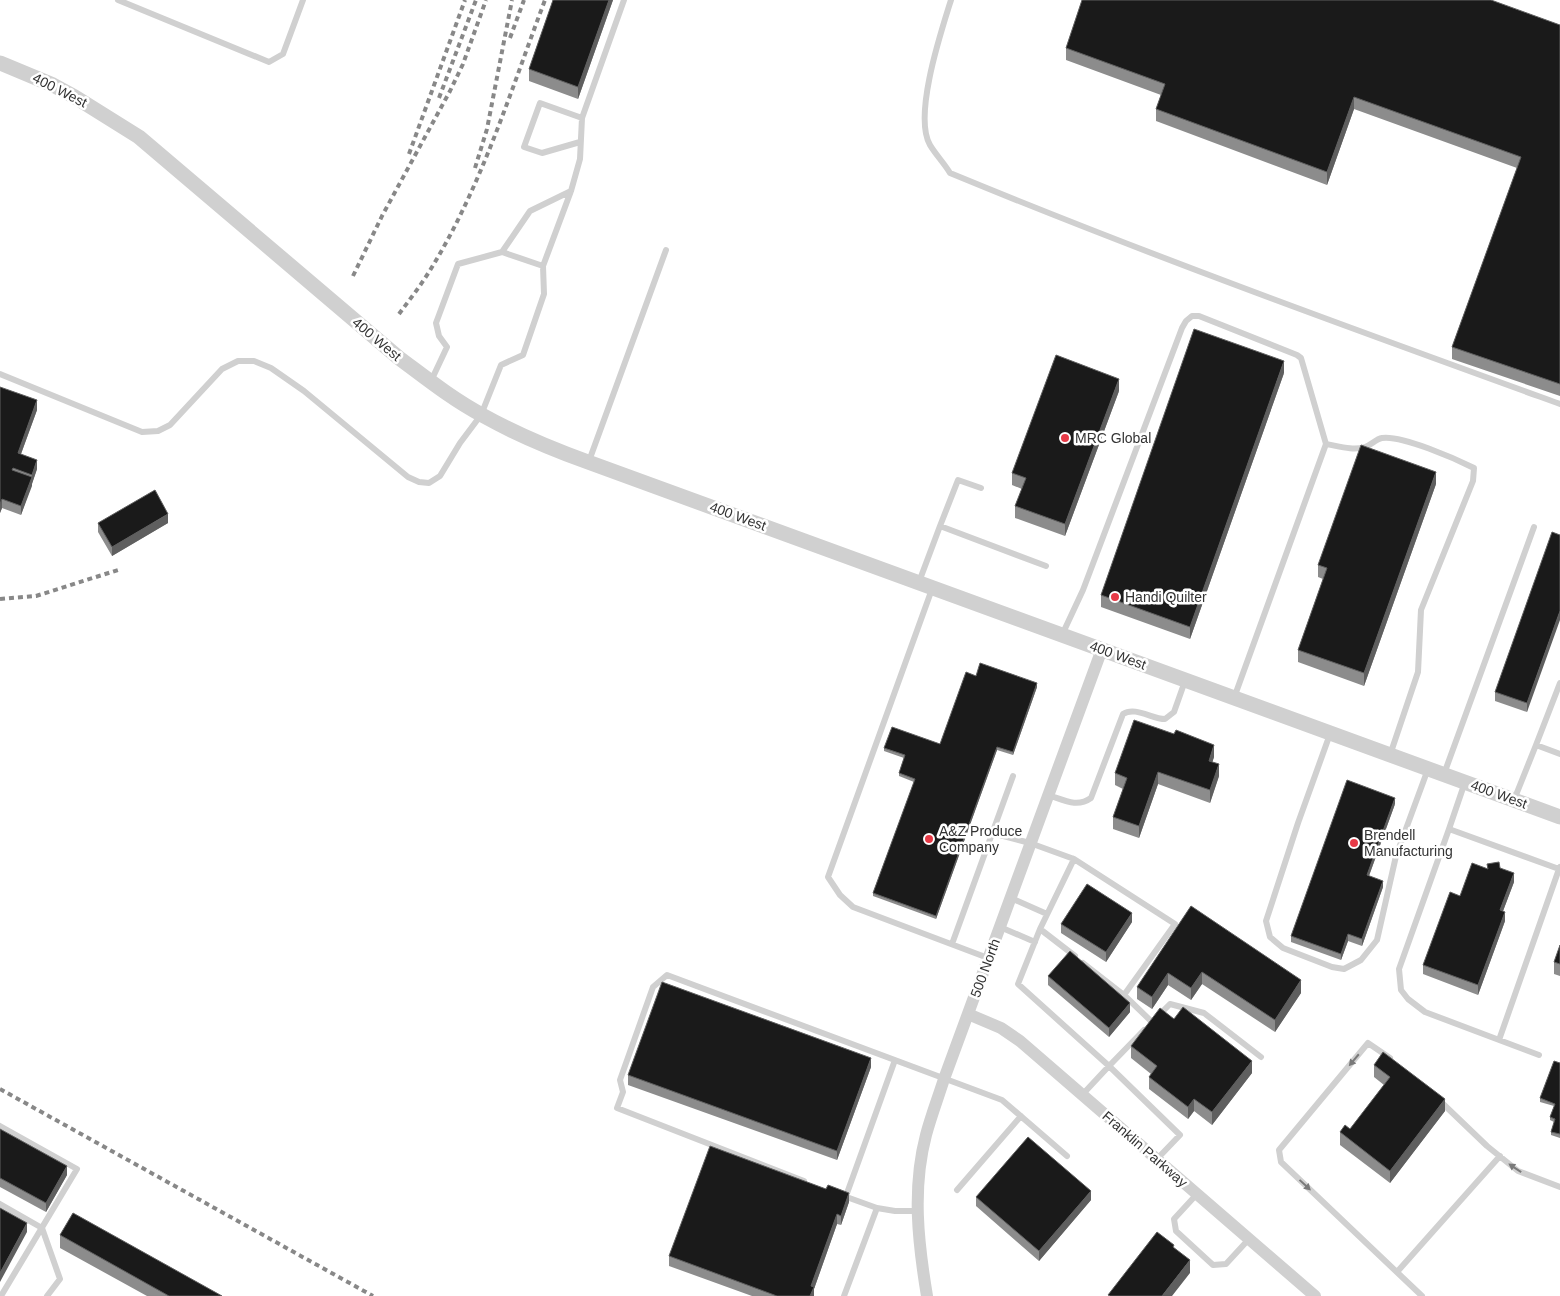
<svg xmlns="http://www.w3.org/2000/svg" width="1560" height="1296" viewBox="0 0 1560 1296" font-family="Helvetica,sans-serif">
  <rect width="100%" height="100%" fill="#fff"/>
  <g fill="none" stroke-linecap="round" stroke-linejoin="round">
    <path stroke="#d0d0d0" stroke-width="6" d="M118 0 269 62 283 54 303 0
      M951 0C941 32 913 116 930 145 936 155 944 163 950 173 1151 256 1356 330 1560 404
      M580 142 542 153 524 147 540 103 582 118
      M502 252 543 266
      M0 374 142 432 158 431 170 425 222 369 238 361H254L271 368 304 391 408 477 419 482 429 483 440 476 460 443 481 415 501 365 523 355 544 294 543 266 571 191 580 159 582 118 624 0
      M431 381 447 347 439 336 436 323 458 264 502 252 530 211 571 191
      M1326 444C1338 446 1353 451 1365 447 1371 445 1376 439 1382 438 1402 435 1456 459 1474 468L1473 481 1421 610 1418 672 1390 755
      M589 461 666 250
      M940 526 958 480 981 488
      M919 582 940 526 1046 566
      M932 589 828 877 840 895 853 907 988 958
      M1062 635 1083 590 1182 328 1186 321 1192 316H1199L1297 355 1301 358 1326 444 1234 698
      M1330 734 1298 823 1266 921 1270 937 1283 948 1332 967 1344 969 1361 960 1377 940 1396 856 1428 769
      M1536 745 1560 683
      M1444 774 1534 527
      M1465 782 1449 829 1559 869 1560 867
      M1048 795C1064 800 1077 808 1091 798L1123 714C1135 706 1152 719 1165 719L1174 712 1185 681
      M1514 800 1536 745 1560 754
      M1449 829 1399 969 1401 990 1408 999 1425 1012 1539 1055
      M992 833 1030 843 1074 859 1175 924 1124 995 1083 963
      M1074 859 1040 929 1075 956
      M1011 898 1047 914
      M1000 927 1035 942
      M1040 929 1018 984 1109 1066 1144 1030
      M952 944 1013 776
      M1124 995 1152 1022
      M1158 1016 1170 1004 1204 1013 1261 1057
      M1499 1040 1559 869
      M1390 1058 1368 1043 1279 1150 1281 1162 1422 1296
      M1082 1095 1109 1066 1180 1135 1157 1159
      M1439 1100 1487 1146 1518 1171 1560 1187
      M0 1126 77 1169 1 1296
      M804 1181 617 1108 623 1092 620 1080 653 987 667 975 1002 1100 1067 1156
      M957 1190 1021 1116
      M1197 1194 1174 1219 1176 1231 1213 1265 1226 1264 1249 1239
      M841 1195 877 1208 895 1211H917
      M846 1196 895 1060
      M0 1204 42 1228 60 1279 47 1296
      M1397 1272 1500 1156
      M844 1296 877 1208"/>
    <path stroke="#d0d0d0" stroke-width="12" d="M968 1014 1001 1028 1020 1041 1315 1296
      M927 1296C918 1242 912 1188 926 1135 931 1116 938 1098 944 1079L1102 649"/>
    <path stroke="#d0d0d0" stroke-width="15" d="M0 63 53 85 75 97 139 137 399 358C426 378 452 399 482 415 516 434 552 449 588 462L1560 817"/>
    <path stroke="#888" stroke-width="4" stroke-dasharray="5 4" stroke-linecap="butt" d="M510 38 524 0
      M439 98 476 0
      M409 154 465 0
      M475 168 487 129 512 0
      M353 276 382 216 450 91 463 64 486 0
      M399 314C410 299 422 284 432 267 482 185 511 90 545 0
      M0 599 36 596 118 570
      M0 1089 373 1296"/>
  </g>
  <path fill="#8c8c8c" d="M553 0H613L578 99 529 81V69Z
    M1560 25V396L1452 359V347L1517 168 1354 109 1327 185 1156 121V109L1161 95 1066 60V48Z
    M1284 373 1190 639 1101 607V595Z
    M0 387 37 410 21 454 37 469 21 515 2 508 0 513Z
    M1119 391 1065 536 1015 518V506L1022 489 1012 485V473Z
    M1436 484 1364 686 1298 662V650L1323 579 1318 577V565Z
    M98 523H168L112 556 98 532Z
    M1560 535 1527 712 1495 701V692Z
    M976 676 1037 687 1013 755 997 750 936 919 873 896V893L914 782 899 776V773L904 758 884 751V748L940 744Z
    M1214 757 1212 762 1219 776 1210 803 1158 784 1139 838 1113 829V817L1123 789 1115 785V773Z
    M1395 804 1369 876 1383 887 1362 946 1348 941 1341 960 1291 942V936Z
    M1487 864 1500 868 1514 882 1503 911 1505 921 1478 995 1423 974V965L1460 896 1487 869Z
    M1191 906 1301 993 1275 1032 1202 984 1191 1000 1168 985 1152 1009 1137 999V987Z
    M1132 922 1106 962 1061 933V924Z
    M1560 945V976L1554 974V962Z
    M1048 976 1130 1012 1109 1037 1048 985Z
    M1174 1019 1252 1073 1212 1125 1194 1111 1188 1119 1149 1089V1077L1151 1074 1131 1058V1046Z
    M1560 1063V1138L1551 1135V1132L1554 1122 1550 1120V1117L1554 1106 1540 1102V1098Z
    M1374 1065 1445 1111 1390 1183 1340 1145V1132L1350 1129 1384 1085 1374 1077Z
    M871 1067 837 1160 628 1085V1075Z
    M0 1129 67 1175 46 1212 0 1187Z
    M976 1197 1091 1200 1039 1261 976 1206Z
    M849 1202 841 1225 837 1224 814 1289V1296H752L669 1266V1256Z
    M60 1235 222 1296H147L60 1248Z"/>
  <path fill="#5f5f5f" d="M609 0H613L578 99V87Z
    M1354 97V109L1327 185V172Z
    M1284 361V373L1190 639V627Z
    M1119 379V391L1065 536V524Z
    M37 400V410L18 462V453Z
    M37 460V469L32 484V475Z
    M1436 472V484L1364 686V673Z
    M32 477V486L21 515V506Z
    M2 499V508L0 513V504Z
    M168 514V523L112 556V547Z
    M1560 611V620L1527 712V703Z
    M1037 683V687L1013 755V752Z
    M1214 745V757L1209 773V761Z
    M997 747V750L936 919V916Z
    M1219 764V776L1210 803V790Z
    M1158 772V784L1139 838V826Z
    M1395 798V804L1367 881V875Z
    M1514 873V882L1500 919V910Z
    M1383 881V887L1362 946V939Z
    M1505 912V921L1478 995V985Z
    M1132 913V922L1106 962V952Z
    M1348 934V941L1341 960V954Z
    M1202 972V984L1191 1000V988Z
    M1168 973V985L1152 1009V997Z
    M1301 980V993L1275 1032V1020Z
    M1130 1003V1012L1109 1037V1028Z
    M871 1058V1067L837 1160V1151Z
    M1252 1061V1073L1212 1125V1112Z
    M1194 1099V1111L1188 1119V1107Z
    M1445 1099V1111L1390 1183V1171Z
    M67 1166V1175L46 1212V1203Z
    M1091 1191V1200L1039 1261V1251Z
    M849 1193V1202L841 1225V1216Z
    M837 1214V1224L814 1289V1296H810L811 1286Z
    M27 1223V1232L0 1282V1273Z
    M1190 1260V1273L1172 1296H1162Z"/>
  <path fill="#1a1a1a" stroke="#5f5f5f" d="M553 0H609L578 87 529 69Z
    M1082 0H1491L1560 25V384L1452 347 1521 157 1354 97 1327 172 1156 109 1165 84 1066 48Z
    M1194 329 1284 361 1190 627 1101 595Z
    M1056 355 1119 379 1065 524 1015 506 1026 478 1012 473Z
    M0 387 37 400 18 453 37 460 32 475 13 468 12 470 32 477 21 506 2 499 0 504Z
    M1361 445 1436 472 1364 673 1298 650 1327 568 1318 565Z
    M155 490 168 514 112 547 98 523Z
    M1552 532 1560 535V611L1527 703 1495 692Z
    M980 663 1037 683 1013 752 997 747 936 916 873 893 915 779 899 773 905 755 884 748 892 727 940 744 966 672 976 676Z
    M1134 720 1174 734 1176 730 1214 745 1209 761 1219 764 1210 790 1158 772 1139 826 1113 817 1127 778 1115 773Z
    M1347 780 1395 798 1367 875 1383 881 1362 939 1348 934 1341 954 1291 936Z
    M1499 862 1500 868 1514 873 1500 910 1505 912 1478 985 1423 965 1450 892 1460 896 1472 863 1488 869 1487 864Z
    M1087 884 1132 913 1106 952 1061 924Z
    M1191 906 1301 980 1275 1020 1202 972 1191 988 1168 973 1152 997 1137 987Z
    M1560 945V964L1554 962Z
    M1070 951 1130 1003 1109 1028 1048 976Z
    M662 982 871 1058 837 1151 628 1075Z
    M1183 1007 1252 1061 1212 1112 1194 1099 1188 1107 1149 1077 1157 1066 1131 1046 1160 1008 1174 1019Z
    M1383 1052 1445 1099 1390 1171 1340 1132 1345 1125 1350 1129 1390 1077 1374 1065Z
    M1554 1061 1560 1063V1134L1551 1132 1555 1119 1550 1117 1555 1104 1540 1098Z
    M0 1129 67 1166 46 1203 0 1178Z
    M1028 1137 1091 1191 1039 1251 976 1197Z
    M710 1146 826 1189 828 1185 849 1193 841 1216 837 1214 811 1286 814 1287 810 1296H777L669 1256Z
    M0 1208 27 1223 0 1273Z
    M73 1213 222 1296H169L60 1235Z
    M1157 1232 1174 1245 1173 1247 1190 1260 1162 1296H1110L1108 1295Z"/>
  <defs><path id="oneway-solid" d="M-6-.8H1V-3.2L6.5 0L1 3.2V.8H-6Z" transform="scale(1.25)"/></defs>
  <g fill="#7a7a7a">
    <use href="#oneway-solid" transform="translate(1354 1060) rotate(130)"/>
    <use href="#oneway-solid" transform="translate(1515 1168) rotate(-146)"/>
    <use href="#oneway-solid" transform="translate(1305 1185) rotate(43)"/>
  </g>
  <g fill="#e63946" stroke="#fff" stroke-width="2">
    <circle cx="1065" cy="438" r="5"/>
    <circle cx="1115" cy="597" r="5"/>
    <circle cx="929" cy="839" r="5"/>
    <circle cx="1354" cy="843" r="5"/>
  </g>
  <g text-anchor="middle" stroke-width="5" stroke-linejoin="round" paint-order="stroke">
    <g font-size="14" fill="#333" stroke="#fff">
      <text transform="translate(60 90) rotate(27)" y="5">400 West</text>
      <text transform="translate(377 339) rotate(40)" y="5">400 West</text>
      <text transform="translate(738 516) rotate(20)" y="5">400 West</text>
      <text transform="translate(1118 655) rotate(20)" y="5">400 West</text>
      <text transform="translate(1499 794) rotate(20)" y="5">400 West</text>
      <text transform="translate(985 968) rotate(-70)" y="5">500 North</text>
      <text transform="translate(1145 1149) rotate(41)" y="5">Franklin Parkway</text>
    </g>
    <g font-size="14" fill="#333" stroke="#fff" text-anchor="start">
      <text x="1075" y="443">MRC Global</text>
      <text x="1125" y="602">Handi Quilter</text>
      <text x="939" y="836">A&amp;Z Produce<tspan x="939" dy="16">Company</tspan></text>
      <text x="1364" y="840">Brendell<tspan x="1364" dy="16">Manufacturing</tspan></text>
    </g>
  </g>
</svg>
